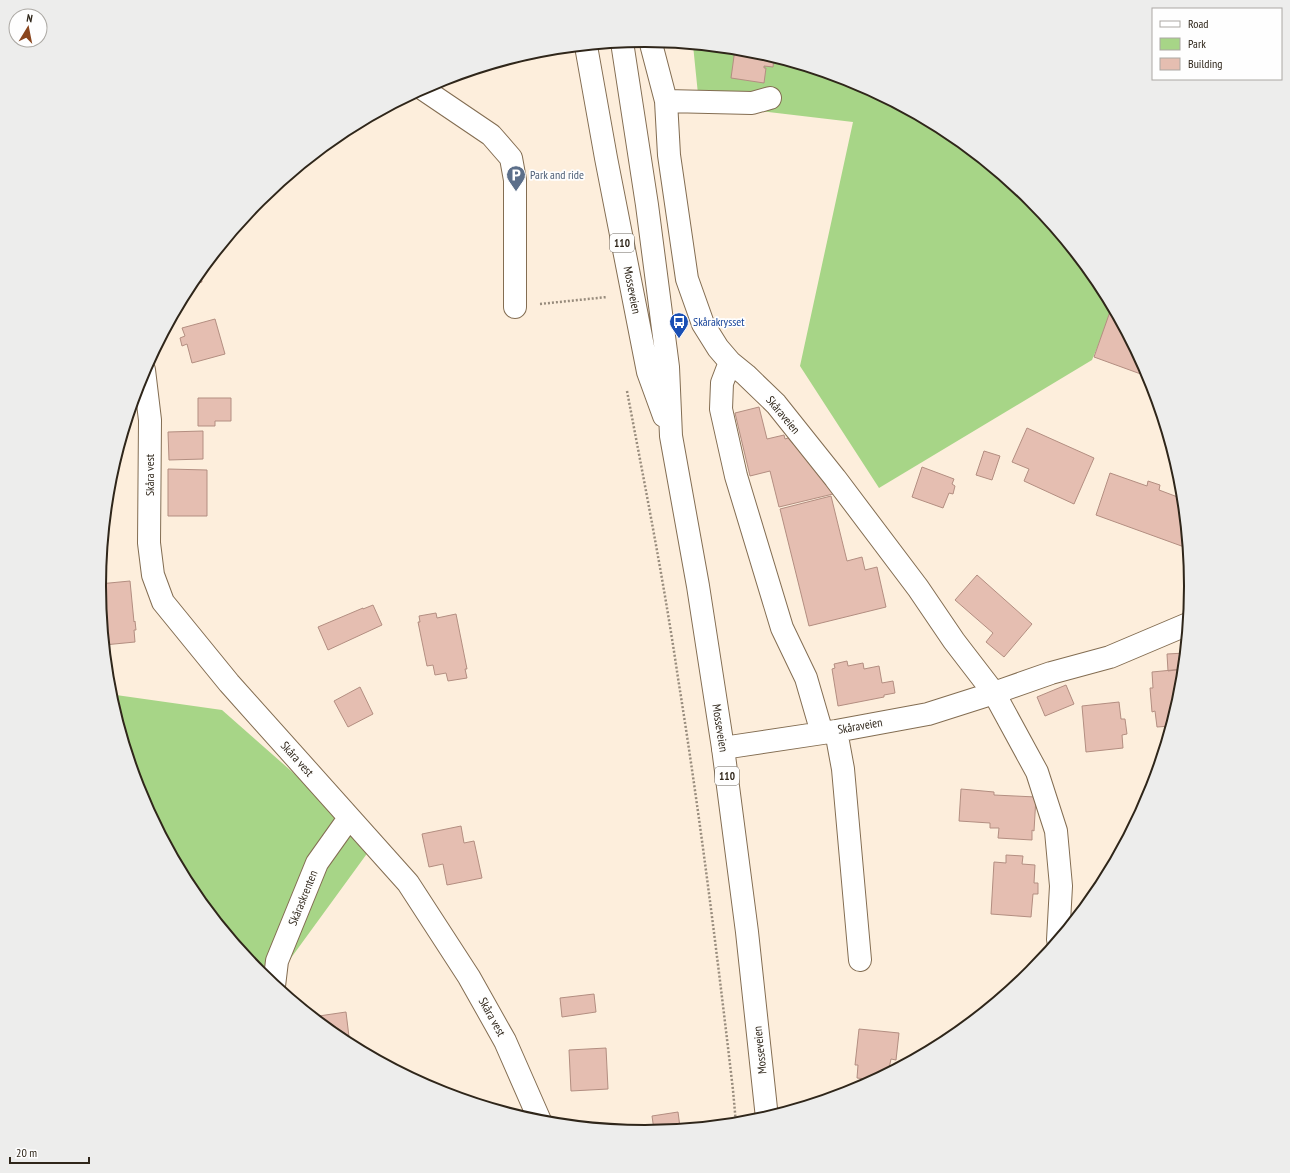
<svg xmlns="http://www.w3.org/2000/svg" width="1290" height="1173" viewBox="0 0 1290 1173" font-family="'PT Sans Narrow',sans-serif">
  <rect width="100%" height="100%" fill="#fdeedc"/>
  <path fill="#a7d587" d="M693 45 752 51 854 82 949 132 1032 200 1100 283 1113 309 1092 360 879 488 800 366 853 122 699 104Z
    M109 694 222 710 374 844 272 984 258 973 190 890 140 795Z"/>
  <path fill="#e5beb1" stroke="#b38e81" d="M735 49 752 51 774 57 773 67 764 66V68H766L764 83 731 78Z
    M200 271 202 282 192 284 194 290 186 291 191 283Z
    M1112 306 1149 377 1094 357Z
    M215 319 225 354 192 363 187 344 182 346 180 338 185 336 182 328Z
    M198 398H231V421H215V426H198Z
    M759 407 767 439 784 435 785 439 788 438 831 485 833 494 779 507 770 471 750 476 735 413Z
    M1027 428 1094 458 1074 504 1024 481 1029 469 1012 462Z
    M203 431V459L169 460 168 432Z
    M984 451 1000 456 992 480 976 475Z
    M922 467 954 479 952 484 955 486 953 494 949 493 943 508 912 497Z
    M168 469 207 470V516H168Z
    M1110 473 1147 486 1148 481 1160 485 1159 490 1183 499 1187 548 1096 515Z
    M831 496 847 561 862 557 865 570 877 567 886 607 809 626 780 509Z
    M977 575 1032 624 1004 657 986 642 993 633 955 600Z
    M130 581 134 622 135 621 136 630H134L135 642 104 645 99 584Z
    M373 605 382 625 328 650 318 627 363 608V609Z
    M436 613 437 618 456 614 467 669H465L467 678 448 681 446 673 435 675 433 665 427 666 418 622H420L419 616Z
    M1185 653 1183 669 1168 671 1167 654Z
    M847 661 848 666 863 663 864 669 879 666 882 683 893 681 895 693 884 695V697L838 706 832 669 835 668 834 664Z
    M1183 669 1181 693 1171 726 1157 727 1155 711 1152 712 1150 688H1153L1152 672Z
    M1066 685 1074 704 1045 716 1037 697Z
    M360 687 373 714 348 727 334 701Z
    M1119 702 1121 719H1125L1127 734 1122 735 1123 748 1086 752 1082 706Z
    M961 789 994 792V795L1036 797 1034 831 1032 830V840L998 838 999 828H990V823L959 821Z
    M461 826 464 843 474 841 482 878 447 885 443 864 429 867 422 834Z
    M1006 855 1023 856 1022 864 1035 865 1034 883H1038V894H1033L1031 917 991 914 994 862 1006 863Z
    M594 994 596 1012 562 1017 560 998Z
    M346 1012 350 1045 341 1041 312 1017Z
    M859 1029 899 1033 896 1060 891 1059 888 1073 886 1074 877 1073 876 1080H875L857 1078 858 1065H855Z
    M606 1048 608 1089 571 1091 569 1050Z
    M678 1112 680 1127 654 1130 652 1116Z"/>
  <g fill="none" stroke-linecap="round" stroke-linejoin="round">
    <g stroke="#836d52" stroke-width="24">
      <path id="minor" d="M650 40 666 101 669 155 687 279 703 324 718 348 730 362 746 375 776 404 835 478 918 588 954 641 994 693 1037 772 1056 831 1061 886 1058 940
        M423 89 491 135 511 158 515 180V307
        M666 101 752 103 770 98
        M730 362 722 383 721 409 736 476 782 628 806 678 822 733
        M144 370 150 420 149 543 153 575 163 602 229 683 408 883 469 977 505 1041 541 1123
        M836 731 843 769 860 960
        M723 748 836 731 928 714 994 693 1051 673 1110 657 1188 624
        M274 986 277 961 317 863 349 818"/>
    </g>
    <g stroke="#836d52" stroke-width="24">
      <path id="highway" d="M622 42 647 205 668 367 671 436 698 586 723 748 747 932 767 1118
        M586 46 606 158 648 372 664 416"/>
    </g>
    <path stroke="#988c7d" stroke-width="2.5" stroke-dasharray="2 2" stroke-linecap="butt" d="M540 304 607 297
      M627 391C645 486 664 582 678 678 700 815 717 953 733 1090L736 1124"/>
    <use href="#minor" stroke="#fff" stroke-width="22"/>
    <use href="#highway" stroke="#fff" stroke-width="22"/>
  </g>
  <defs>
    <g id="parking-pin" transform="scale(1)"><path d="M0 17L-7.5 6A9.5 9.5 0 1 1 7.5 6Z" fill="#5c6f8a" stroke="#fefefe"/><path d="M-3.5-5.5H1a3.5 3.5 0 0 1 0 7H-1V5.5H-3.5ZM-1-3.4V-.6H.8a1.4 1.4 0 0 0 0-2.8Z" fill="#fff"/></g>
    <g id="bus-pin" transform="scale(1)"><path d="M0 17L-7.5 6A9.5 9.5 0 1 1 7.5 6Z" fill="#1a4fb4" stroke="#fefefe"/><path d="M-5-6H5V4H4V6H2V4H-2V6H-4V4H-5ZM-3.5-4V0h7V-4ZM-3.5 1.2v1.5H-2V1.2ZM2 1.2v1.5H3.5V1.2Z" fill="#fff"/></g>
  </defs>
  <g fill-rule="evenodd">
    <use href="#parking-pin" x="516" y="175"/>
    <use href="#bus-pin" x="679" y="322"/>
  </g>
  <g text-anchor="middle" stroke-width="3.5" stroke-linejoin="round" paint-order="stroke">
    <g fill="#fefefe" stroke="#6d675e" stroke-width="1">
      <rect x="610" y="234" width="24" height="18" rx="3"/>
      <rect x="715" y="767" width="24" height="18" rx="3"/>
    </g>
    <g font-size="11" font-weight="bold" fill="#2f261a">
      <text x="622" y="247">110</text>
      <text x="727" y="780">110</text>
    </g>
    <g font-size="12" fill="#4e5e75" stroke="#fefefe" text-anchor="start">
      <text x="530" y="179">Park and ride</text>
    </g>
    <g font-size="12" fill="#2f261a" stroke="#fefefe">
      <text transform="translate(632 290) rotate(79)" y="4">Mosseveien</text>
      <text transform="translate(783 415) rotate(50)" y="4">Skåraveien</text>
      <text transform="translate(150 475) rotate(-90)" y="4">Skåra vest</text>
      <text transform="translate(860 726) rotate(-10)" y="4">Skåraveien</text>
      <text transform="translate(720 728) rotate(81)" y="4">Mosseveien</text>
      <text transform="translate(297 759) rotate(48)" y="4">Skåra vest</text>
      <text transform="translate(303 898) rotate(-68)" y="4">Skåraskrenten</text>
      <text transform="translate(492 1017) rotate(61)" y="4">Skåra vest</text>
      <text transform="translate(760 1050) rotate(-96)" y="4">Mosseveien</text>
    </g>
    <g font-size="12" fill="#164399" stroke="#fefefe" text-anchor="start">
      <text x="693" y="326">Skårakrysset</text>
    </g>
  </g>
  <path d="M0 0H1290V1173H0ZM106 586a539 539 0 1 1 1078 0a539 539 0 1 1-1078 0Z" fill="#ededec" fill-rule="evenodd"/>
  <path fill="none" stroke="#2f261a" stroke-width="2" d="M106 586a539 539 0 1 1 1078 0a539 539 0 1 1-1078 0Z"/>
  <rect x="1152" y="8" width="130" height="72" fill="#fefefe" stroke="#aba8a3"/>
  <rect x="1160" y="21" width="20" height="6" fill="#ffffff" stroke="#aba8a3"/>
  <text x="1188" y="28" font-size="12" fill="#2f261a">Road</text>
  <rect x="1160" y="38" width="20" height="12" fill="#a7d587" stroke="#aba8a3"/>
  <text x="1188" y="48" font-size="12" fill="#2f261a">Park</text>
  <rect x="1160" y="58" width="20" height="12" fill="#e5beb1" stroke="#aba8a3"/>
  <text x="1188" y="68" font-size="12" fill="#2f261a">Building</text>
  <g transform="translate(28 28) rotate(10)"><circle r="19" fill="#fefefe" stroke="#aba8a3"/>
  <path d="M0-3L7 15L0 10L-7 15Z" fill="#8a451d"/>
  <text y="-6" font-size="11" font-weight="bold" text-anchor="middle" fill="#2f261a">N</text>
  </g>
  <path d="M10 1157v6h79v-6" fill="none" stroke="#2f261a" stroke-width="2"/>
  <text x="16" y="1157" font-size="12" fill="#2f261a" stroke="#fefefe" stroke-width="3" paint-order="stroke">20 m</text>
</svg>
